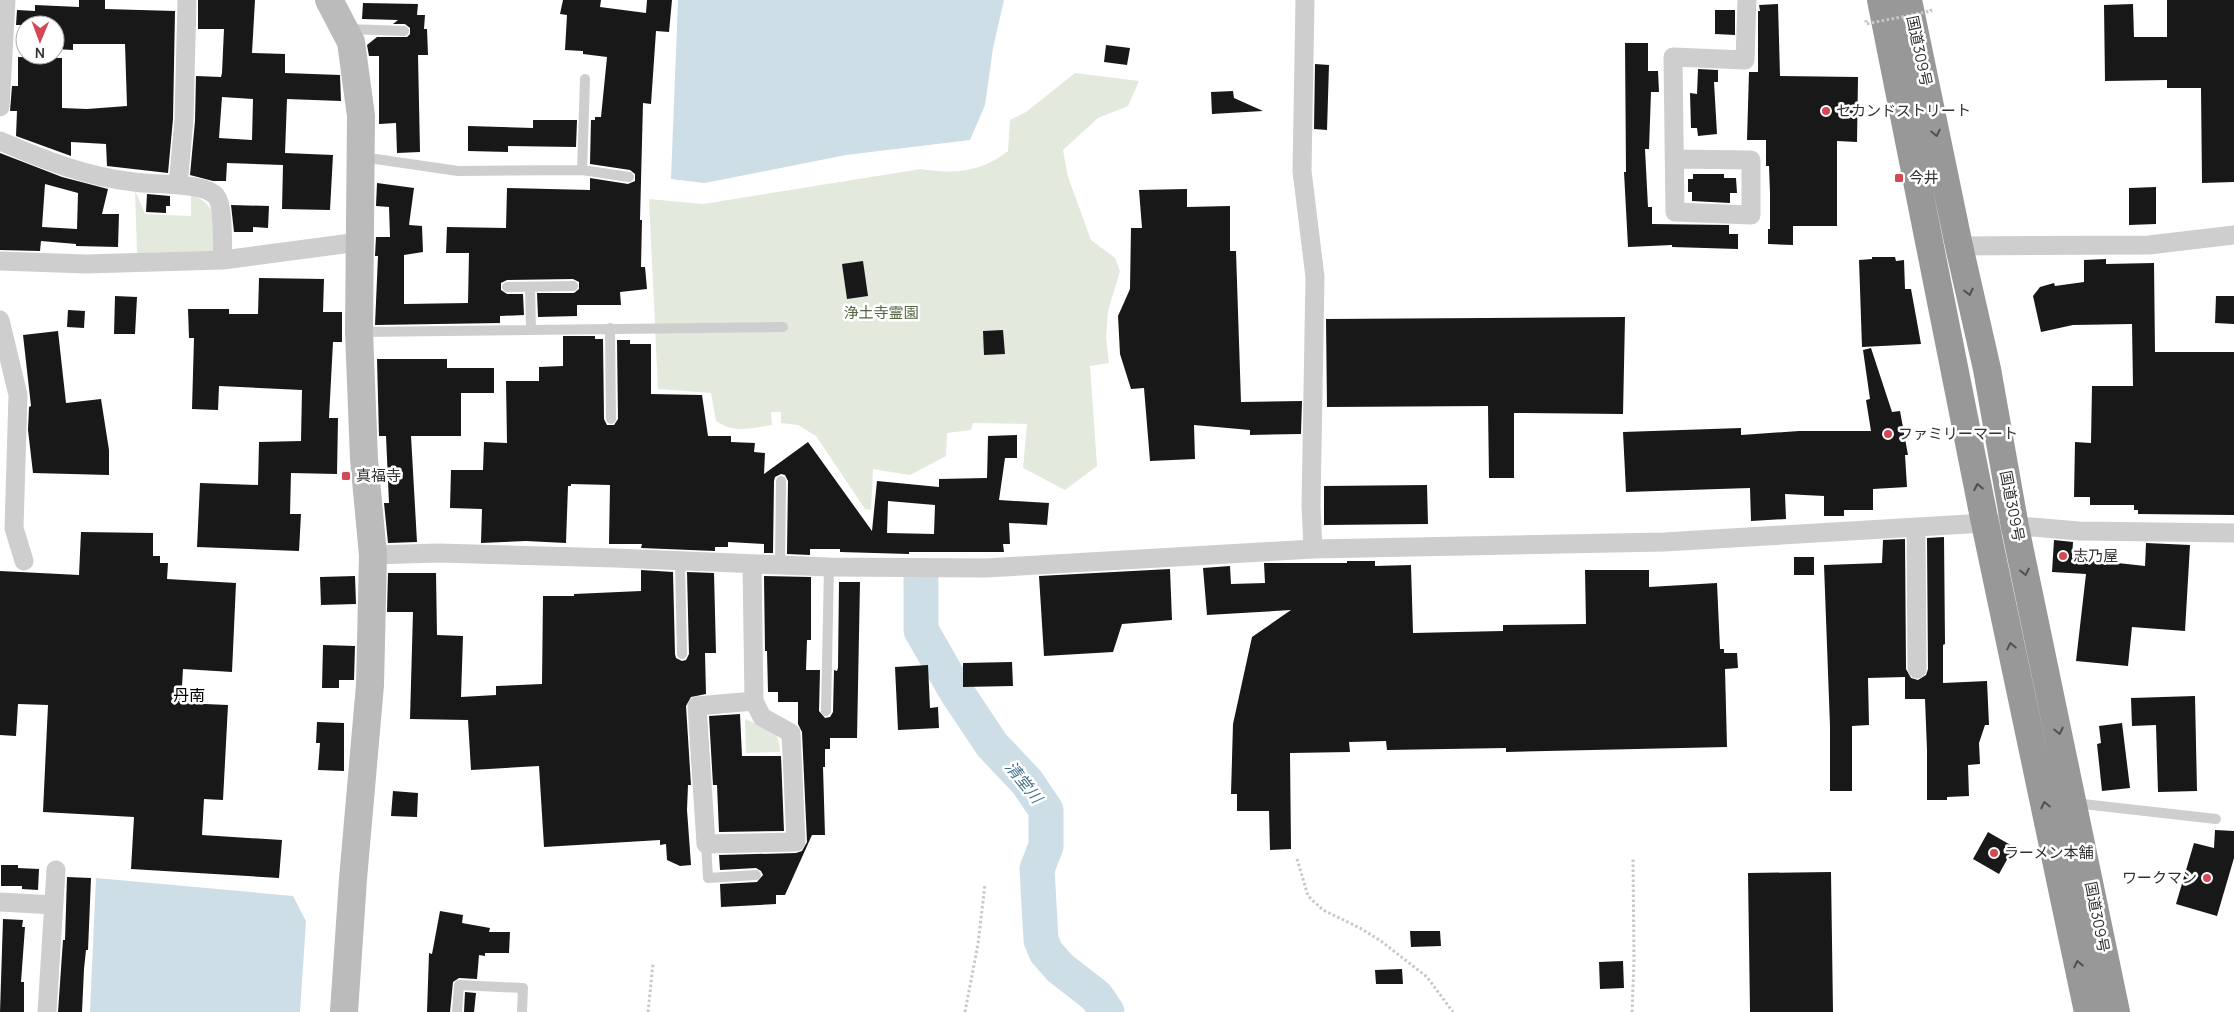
<svg xmlns="http://www.w3.org/2000/svg" width="2234" height="1012" viewBox="0 0 2234 1012" font-family="Manrope,'Noto Sans JP',sans-serif">
  <rect width="100%" height="100%" fill="#fff"/>
  <path fill="#e4e9de" d="M1075 73 1139 81 1128 106 1098 118 1063 150 1068 177 1091 240 1115 258 1120 271 1108 311 1106 338 1109 363 1090 366 1097 466 1065 490 1023 468 1027 424 973 423 971 430 947 433 946 456 910 475 873 469 871 510 865 509 816 436 798 425 781 423V412H771L772 425C752 428 734 434 716 421L711 393 658 389 649 199 703 204 921 169C954 174 980 173 1008 151L1010 120 1026 112Z
    M135 190 145 214 191 216V195C220 204 214 226 214 251L137 253Z
    M745 719C765 728 780 728 780 752L746 753Z"/>
  <path fill="#cddee7" d="M678 0H1004L993 48 985 105 970 140 846 155 705 183 671 179Z
    M96 878 293 896 306 921 300 1012H90Z"/>
  <g fill="none" stroke-linecap="round" stroke-linejoin="round">
    <path stroke="#cddee7" stroke-width="35" d="M921 579V630L956 691 992 745 1027 782 1046 810V846L1037 869 1041 940 1046 952 1060 968 1096 996 1107 1012"/>
  </g>
  <path fill="#181818" fill-rule="evenodd" d="M79 0H105V9L175 11 173 119 168 173 107 166 106 144 71 142V156L16 136 17 111H10L12 86H18V57L62 58V108L87 109 127 106 125 44H73V50L55 49V25H16L17 10 35 11V5L79 7Z
    M198 0H255L252 53 285 54V73L340 75 341 101 287 99 285 153 333 155 330 210 282 209 283 165 227 163 226 181H213L190 175 195 121 196 76 221 77 222 73 224 29H198ZM222 97 253 99 252 140 219 138Z
    M563 0H601L600 7 646 13 647 0H672L669 32 656 31 651 104 643 103 640 220H642L641 267H645L647 289 620 292 621 305H577V316L538 317 537 293H574L579 289V282L573 279 507 280 501 283V290L507 294H523L524 315 500 316V323L375 325 378 256H375L376 237H390L389 207 376 206 377 183 414 188 409 225 422 226 423 252 404 255V304L468 303 469 253H446L447 227 506 228 507 188 590 190V178L628 184 635 181V174L630 170 590 164 591 120H595V117H601L607 57 583 54V51L565 50 567 15 560 14Z
    M2167 0H2234V182L2202 183 2201 88H2167V80L2105 81 2104 5 2133 4 2134 37H2167Z
    M363 3 418 4 417 15H425L424 29H427L428 55H418L420 152 397 153 396 123 379 124V56H369L367 45 377 37H407L410 34V28L405 24H393L398 20 362 19Z
    M1778 4 1780 76 1858 77 1857 142 1837 141V226H1793V245L1768 244V229H1770V193L1769 166H1766V140H1747L1749 72H1758V11H1760L1759 5Z
    M1715 10H1735V35L1715 34Z
    M1625 43H1648V71H1658L1659 92H1651L1649 149H1645L1648 207H1652V224L1729 225V234H1738V249L1672 247V245L1628 247 1624 172H1626Z
    M1106 45 1130 48 1127 65 1104 62Z
    M1315 64 1329 65 1327 130 1314 129Z
    M1698 69 1718 70V82H1714L1717 134 1698 136 1697 128H1691L1690 93 1697 94Z
    M1233 91 1234 98 1263 111 1212 114 1211 92Z
    M533 120H577L576 147 508 146V152L468 151V126L533 128Z
    M0 153 62 177 108 189 102 214H119L118 247 76 246V244L41 241 40 251 0 250ZM45 184 78 193 77 229 42 227Z
    M1693 174H1724V178H1736L1737 193H1730V203L1692 201V192H1688V179H1693Z
    M2156 187V224L2129 225V188Z
    M1187 189V207L1230 206V251H1236L1241 402 1302 401 1301 434 1250 435V430L1194 425 1195 459 1150 461 1144 388 1131 389 1120 354 1118 316 1130 289 1131 228H1142L1139 190Z
    M147 194 170 196V206H166V213L146 212Z
    M231 205 269 206 268 228 253 227V232H234Z
    M1872 257H1895L1896 261 1904 260 1905 289H1911L1921 344 1862 347 1859 260 1872 259Z
    M2106 259V264L2154 263 2155 352H2234V515L2138 514V510H2134V505H2090V497H2074L2075 442 2091 443 2092 386H2133L2132 324 2073 325 2041 332 2033 296 2040 287 2054 283 2055 286 2084 282V260Z
    M863 261 868 296 847 299 842 264Z
    M259 278 324 279 323 312H342V342H333L329 418H338L337 474 291 473 290 514H301L299 551 197 547 200 483 258 485 259 442 301 441 302 390 219 386 218 410 192 409 194 338H189L188 309H229V314H258Z
    M115 296 137 297 135 334H114Z
    M2216 296H2234V324L2215 323Z
    M68 310 85 311 84 328 67 327Z
    M1625 317 1623 414 1514 413V478H1489L1488 406 1327 407 1326 319Z
    M1003 330 1005 354 984 355 983 331Z
    M58 331 66 403 101 399 109 450V475L33 473 28 430 29 407 31 406 23 335Z
    M563 336H595V339H603L604 419 607 425H614L618 419 617 340H630V344H651V394L702 395 708 436H731V442L755 443 754 452 765 453 764 474 808 442 872 531 877 481 939 487V479L987 478 988 436 1017 435V458H1005L999 500 1049 503 1047 525 1009 523 1010 544H1003L1004 552H909V554L840 552V549H810V555L787 554 788 481 785 475 781 474 775 477 774 481 773 553H764V544L728 542V547H715V551L641 548 642 544H609L610 485 571 484V486H568L566 543 526 541 481 543 482 509 450 508 451 470H483L484 442 507 443 506 381H539V367L563 366ZM888 501 935 505 934 534 887 533Z
    M1871 348 1892 412 1900 411 1908 455H1905L1907 487 1873 489V510H1844V516H1824V496L1785 494 1786 519 1751 521 1750 488 1626 492 1623 432 1741 428V435L1799 431H1871L1866 400 1870 399 1863 350Z
    M377 359H447V368H494V393H461V436H411L417 542 388 543 384 503H389L386 436H379Z
    M1427 485 1428 524 1324 525V486Z
    M81 532 153 533V556H160V563H168L167 579 236 583 232 672 183 669 181 703 228 705 223 800 204 799 202 835 282 840 279 878 131 869 134 817 43 812 48 705 18 704 16 736 0 735V571L79 575Z
    M1944 537 1945 644 1943 645V683L1987 681 1989 725H1985L1979 743 1980 764 1968 765 1969 796 1947 797V800H1927V750L1925 699H1905V677L1868 678 1869 725 1852 726V791H1830V726L1824 565 1882 563 1883 540 1905 539 1906 669 1911 678 1918 680 1926 675 1928 669 1927 538Z
    M2054 540 2073 542 2072 558 2145 566 2146 543 2190 545 2185 631 2132 627 2128 666 2076 661 2086 574 2052 572Z
    M1794 557H1814V575H1794Z
    M1347 561H1375V566L1411 565 1413 633 1503 631V625L1586 624 1585 570H1649V587L1717 583 1720 649H1724V653H1737L1738 668 1725 669 1727 747 1506 752V748L1387 750 1386 741 1349 742 1350 752 1290 753 1291 849 1270 850 1269 811H1237V794H1231L1233 724 1252 637 1291 610 1207 615 1203 568 1230 566 1231 584 1265 583 1264 563H1347Z
    M1170 569 1172 620 1122 624 1113 652 1044 656 1039 576Z
    M641 570 673 572 675 654 676 658 682 661 686 660 689 654 687 572 714 573 716 653H705L706 694 691 697 686 706 691 785H688L687 810 691 865 680 866 667 860 666 844 660 845V840L544 847 539 766 471 770 468 720 410 719 413 612H387L388 573H436L437 635 463 636 461 697 496 695V686L542 684 543 596H574V594L641 591Z
    M355 576 356 604 321 605 320 577Z
    M764 576 811 577V640H807L806 670H820L819 711 825 718 830 717 833 712 834 670 837 671 838 668 839 582H860L857 738H830V749H825V767H823L825 835H812L785 895H776V904L721 907 720 884 757 882 763 875 761 871 756 868 720 870 719 855 796 853 802 851 807 842 802 732 798 724V702H778V692H768L767 651H765Z
    M323 645 355 646 354 680H339V688H322Z
    M1012 662 1013 686 963 687V663Z
    M928 665 930 708 938 707 939 728 898 730 895 667Z
    M2195 696 2197 791 2158 792 2156 725 2132 726 2131 698Z
    M740 714 742 756H781L784 831 719 832 717 785H713L709 716Z
    M317 722 344 723V771L318 770 320 743H316Z
    M2122 723 2130 788 2102 791 2097 744 2101 743 2099 726Z
    M393 791 418 793 417 817 391 816Z
    M2215 830 2234 831V858L2217 916 2176 904 2194 843 2214 848Z
    M1988 832 2014 847 1999 874 1973 859Z
    M1 865H18V868L39 869 38 890 22 889V886H1Z
    M1831 872 1833 1012H1750L1748 873Z
    M67 877 91 878 88 950H86L84 969 82 1012H58L63 940H65Z
    M440 911 463 915 462 923 490 928 489 932H510L509 953H485V956L479 955 477 979 459 978 453 982 450 1012H427L429 953 432 954Z
    M3 919 23 920 22 927H25L21 982H24V1012H0Z
    M1410 931H1440L1441 946 1411 947Z
    M1623 961 1624 988 1600 989 1599 962Z
    M1402 969 1403 984H1376L1375 970Z
    M465 992 476 993 474 1012H464Z"/>
  <g fill="none" stroke-linecap="round" stroke-linejoin="round">
    <path stroke="#c8c8c8" stroke-width="3" stroke-dasharray="2.5 2.5" stroke-linecap="butt" d="M1297 859 1308 896 1323 910 1360 928 1381 941 1427 977 1453 1012
      M648 1012 653 964
      M965 1012 978 944 985 884
      M1632 1012 1634 961 1633 859"/>
    <path stroke="#cecece" stroke-width="10" d="M348 29 404 31
      M362 157 458 171 582 170 629 177
      M582 170 585 79
      M507 287 573 286
      M530 287 531 329
      M610 328 611 419
      M360 332 783 327
      M680 561 682 654
      M780 566 781 481
      M826 711 829 567
      M2074 803 2216 819
      M706 844 708 878 756 875
      M457 1012 459 985 523 988 522 1012"/>
    <path stroke="#cecece" stroke-width="19" d="M1305 0 1302 171 1315 277 1311 506 1313 549
      M0 107 6 0
      M0 141C44 160 87 177 134 182 153 185 203 182 216 196 224 205 222 247 223 260
      M1674 159 1751 160V215L1675 212 1673 57 1745 60 1747 0
      M178 185 184 120 187 0
      M1959 246 2149 245 2234 235
      M0 261 86 264 223 260 359 242
      M0 320 18 395 14 528 24 561
      M1916 527 1917 669
      M373 555 438 553 615 558 829 567 986 568 1313 549 1664 542 1985 523 2079 531 2234 533
      M752 565 754 701 762 717 791 733 796 842 706 844 697 706 754 701
      M0 902 54 905
      M47 1012 56 870"/>
    <path stroke="#bbb" stroke-width="28" d="M329 0 351 42 361 116 359 332 364 459 373 555 370 685 353 879 344 1012"/>
    <path stroke="#989898" stroke-width="28" d="M1881 0 1985 523 2088 1012
      M1908 0 1959 246 1987 369 2015 527 2116 1012"/>
    <path stroke="#c8c8c8" stroke-width="3" stroke-dasharray="2.5 2.5" stroke-linecap="butt" d="M1866 20V24L1931 11 1930 8"/>
  </g>
  <defs><path id="oneway-chevron" d="M-2-3.5L2.5 0L-2 3.5" fill="none" stroke-width="1.6" stroke-linecap="round" stroke-linejoin="round" transform="scale(1.25)"/></defs>
  <g stroke="#505050">
    <use href="#oneway-chevron" transform="translate(1936 133) rotate(78)"/>
    <use href="#oneway-chevron" transform="translate(1969 292) rotate(77)"/>
    <use href="#oneway-chevron" transform="translate(1978 487) rotate(-101)"/>
    <use href="#oneway-chevron" transform="translate(2025 572) rotate(78)"/>
    <use href="#oneway-chevron" transform="translate(2011 646) rotate(-102)"/>
    <use href="#oneway-chevron" transform="translate(2059 731) rotate(78)"/>
    <use href="#oneway-chevron" transform="translate(2045 805) rotate(-102)"/>
    <use href="#oneway-chevron" transform="translate(2078 964) rotate(-102)"/>
  </g>
  <g fill="#d24955" stroke="#fff" stroke-width="2">
    <circle cx="1826" cy="111" r="5"/>
    <rect x="1894" y="173" width="10" height="10" rx="2.5"/>
    <circle cx="1888" cy="434" r="5"/>
    <rect x="341" y="471" width="10" height="10" rx="2.5"/>
    <circle cx="2063" cy="556" r="5"/>
    <circle cx="1994" cy="853" r="5"/>
    <circle cx="2207" cy="878" r="5"/>
  </g>
  <g text-anchor="middle" stroke-width="5" stroke-linejoin="round" paint-order="stroke">
    <g font-size="15" fill="#313131" stroke="#fff">
      <text transform="translate(1919 51) rotate(78)" y="5">国道309号</text>
      <text transform="translate(2012 506) rotate(79)" y="5">国道309号</text>
      <text transform="translate(2097 917) rotate(79)" y="5">国道309号</text>
    </g>
    <g font-size="15" fill="#313131" stroke="#fff" text-anchor="start">
      <text x="1836" y="116">セカンドストリート</text>
      <text x="1909" y="183">今井</text>
      <text x="1898" y="439">ファミリーマート</text>
      <text x="356" y="481">真福寺</text>
      <text x="2073" y="561">志乃屋</text>
      <text x="2004" y="858">ラーメン本舗</text>
      <text x="2197" y="883" text-anchor="end">ワークマン</text>
    </g>
    <g font-size="15" fill="#556843" stroke="#fff">
      <text x="881" y="318">浄土寺霊園</text>
    </g>
    <g font-size="16" fill="#000" stroke="#fff">
      <text x="189" y="701">丹南</text>
    </g>
    <g font-size="16" font-style="italic" fill="#47728b" stroke="#fff">
      <text transform="translate(1024 782) rotate(51)" y="6">清堂川</text>
    </g>
  </g>
  <g transform="translate(40 40) rotate(181)"><circle r="24" fill="#ffffff" stroke="#adadad"/>
  <path d="M0-4L9 19L0 12L-9 19Z" fill="#d24955"/>
  <text y="-8" font-size="14" font-weight="bold" text-anchor="middle" fill="#313131">N</text>
  </g>
</svg>
